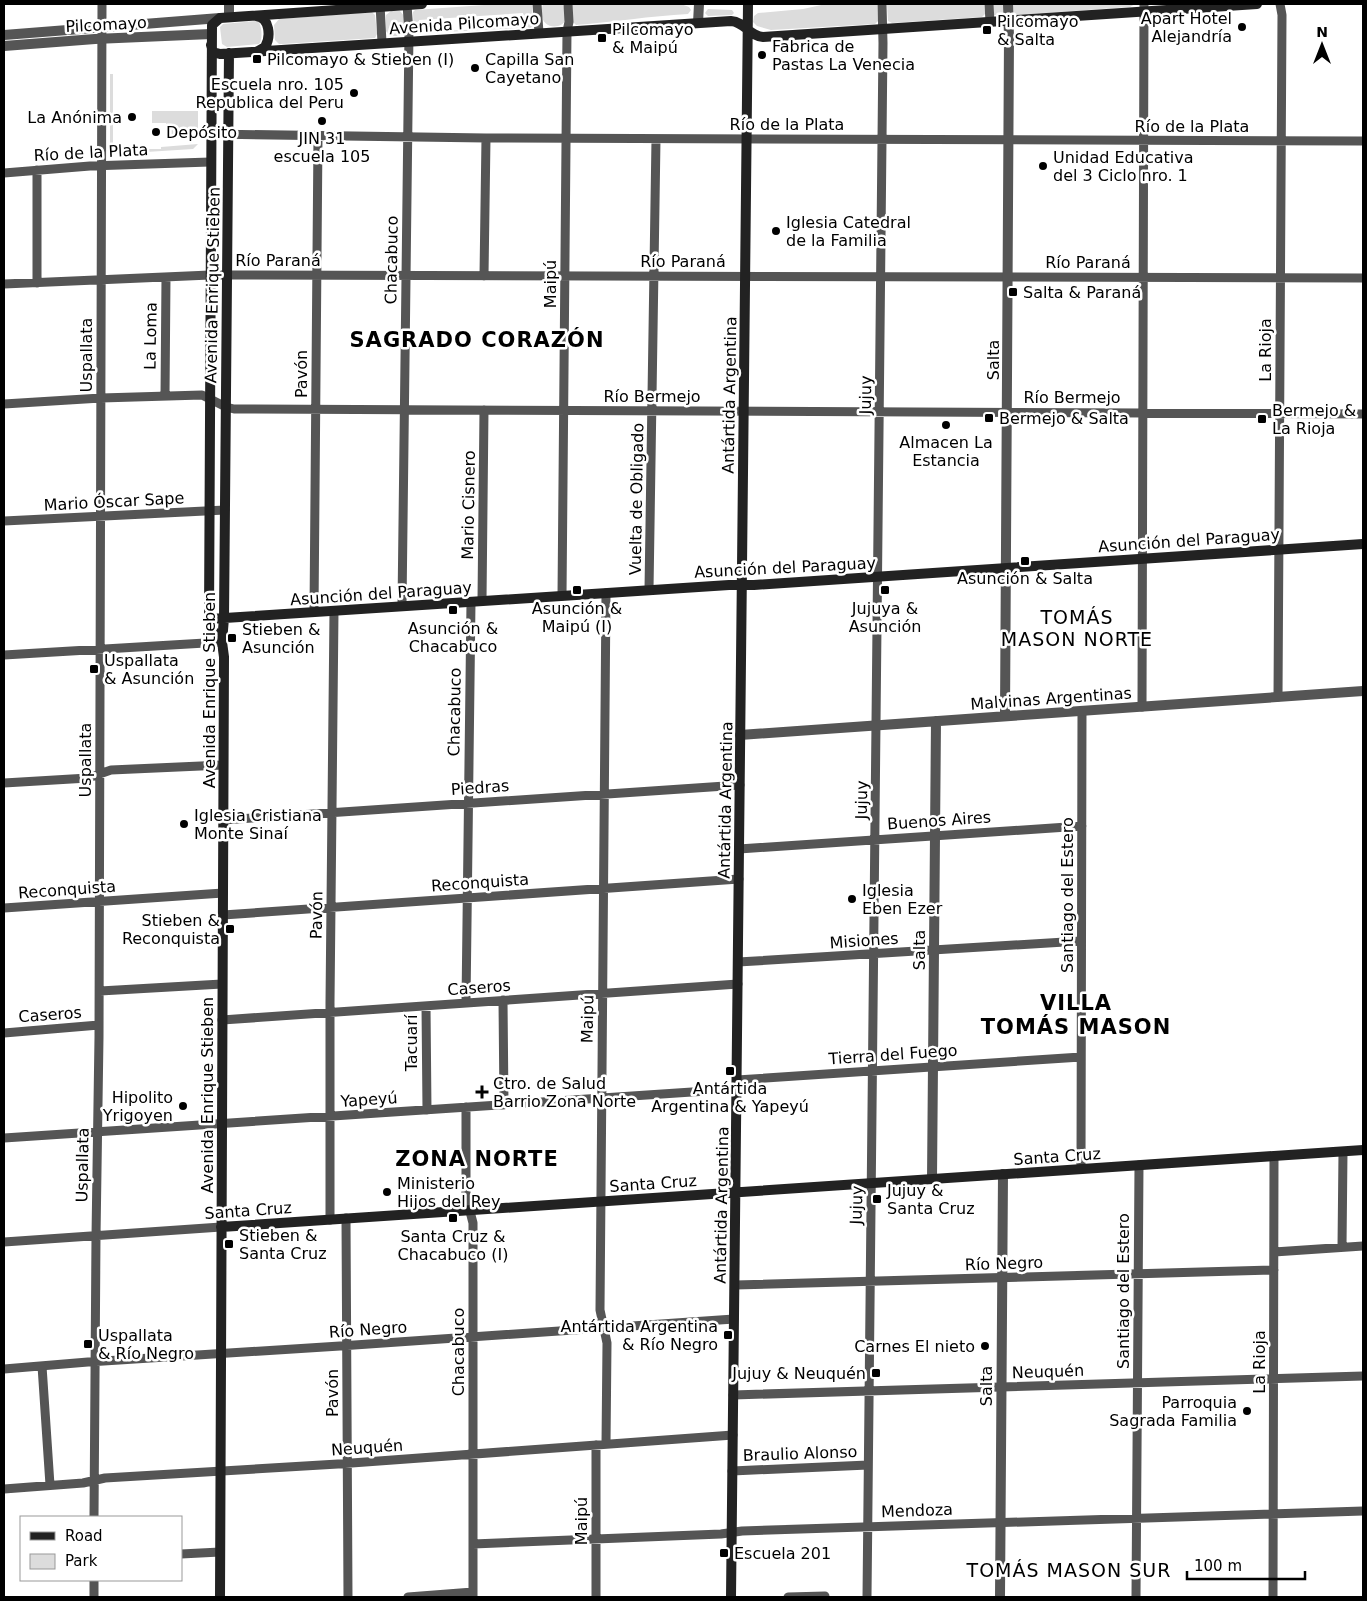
<svg xmlns="http://www.w3.org/2000/svg" width="1367" height="1601" viewBox="0 0 1367 1601" font-family="'DejaVu Sans',sans-serif">
  <rect width="100%" height="100%" fill="#fff"/>
  <path fill="#dcdcdc" d="M498 4H532L533 26 530 28 525 26 523 13 419 20V32L417 34 414 33 413 12 415 10Z
    M543 4H563C564 8 566 15 565 20 563 30 535 31 543 4Z
    M572 4H681L689 7 691 10 688 14C650 16 614 22 576 25L573 22Z
    M826 4H877L878 21 875 24 771 30 757 26 753 22 754 16 758 13 803 9Z
    M887 4H984L985 14 982 17 892 23 888 21Z
    M993 4H1003V15H994Z
    M1012 4H1135L1130 7 1016 15 1012 13Z
    M708 9 732 10 734 13 732 15 708 16 705 13Z
    M391 11H400L404 16 405 31 400 36H389L386 31V15Z
    M372 12 375 15 377 34 375 38 283 44H279L275 40 274 25 279 19Z
    M255 21H258C262 26 263 39 259 44L227 47 222 44 220 27 223 24Z
    M518 27V28L425 33 426 32Z
    M110 74H113V149H161V147L198 144 193 149 115 154 110 149Z
    M152 111H198V137L167 136 166 123H152Z"/>
  <g fill="none" stroke-linecap="round" stroke-linejoin="round">
    <path stroke="#555" stroke-width="9" d="M380 4 382 43
      M537 4 539 33
      M989 4 990 22
      M211 134 486 138 1363 141
      M4 173 90 166 210 162
      M484 276 486 138
      M37 283V170
      M4 284 210 275 1363 278
      M165 396 166 277
      M4 404 101 398 202 395 226 407 234 409 1363 414
      M4 521 225 510
      M649 590 656 139
      M606 593 600 1310 607 1343 606 1444
      M562 596 567 31 569 22 568 4
      M482 601 484 410
      M402 606 409 32 407 5
      M314 612 318 136
      M4 655 222 642
      M1278 697 1282 15 1280 4
      M1142 707 1144 4
      M4 783 88 778 111 770 223 765
      M223 820 740 785
      M739 849 1082 826
      M4 908 223 893
      M223 915 739 879
      M738 962 1081 941
      M100 991 222 984
      M503 1000 504 1105
      M466 1003 471 602
      M426 1006 427 1110
      M222 1020 738 984
      M4 1033 99 1025
      M737 1080 1081 1057
      M466 1107V1196L473 1223V1597
      M4 1138 737 1089
      M1081 1169 1082 711
      M346 1218 348 1597
      M330 1220V1003L334 611
      M4 1242 221 1227
      M1342 1247 1343 1152
      M1274 1252 1363 1246
      M735 1285 1274 1270
      M42 1366 50 1485
      M4 1369 88 1362 340 1346 734 1319
      M733 1395 1363 1376
      M732 1471 868 1465
      M4 1489 83 1483 105 1478 338 1464 733 1435
      M94 1517 96 1236 99 1037 102 4
      M473 1544 721 1534 742 1531 1363 1511
      M181 1554 220 1552
      M94 1597V1580
      M408 1597 473 1592
      M596 1597V1445
      M788 1597 825 1596
      M867 1597 883 43 882 4
      M1136 1597 1139 1165
      M1273 1597 1274 1156"/>
    <path stroke="#555" stroke-width="10" d="M229 17V4
      M698 23 699 4
      M4 35 220 18
      M4 46 95 39 211 34
      M1005 716 1009 37 1008 4
      M740 735 1363 691
      M932 1179 936 721
      M1000 1597 1003 1174"/>
    <path stroke="#222" stroke-width="10" d="M256 16C270 17 271 37 265 47L258 51
      M211 45 213 52 220 54 731 21C745 22 749 36 763 37L1257 4
      M209 619 729 585H754L1363 544
      M222 642 211 628 209 619 212 25 220 18 422 4
      M221 1227 1363 1150
      M220 1597 224 657 222 642 224 618 229 53
      M731 1597 748 4"/>
  </g>
  <g fill="#000" stroke="#fff" stroke-width="2">
    <circle cx="1242" cy="27" r="5"/>
    <rect x="982" y="25" width="10" height="10" rx="2.5"/>
    <rect x="597" y="33" width="10" height="10" rx="2.5"/>
    <circle cx="762" cy="55" r="5"/>
    <rect x="252" y="54" width="10" height="10" rx="2.5"/>
    <circle cx="475" cy="68" r="5"/>
    <circle cx="354" cy="93" r="5"/>
    <circle cx="132" cy="117" r="5"/>
    <circle cx="322" cy="121" r="5"/>
    <circle cx="156" cy="132" r="5"/>
    <circle cx="1043" cy="166" r="5"/>
    <circle cx="776" cy="231" r="5"/>
    <rect x="1008" y="287" width="10" height="10" rx="2.5"/>
    <rect x="984" y="413" width="10" height="10" rx="2.5"/>
    <rect x="1257" y="414" width="10" height="10" rx="2.5"/>
    <circle cx="946" cy="425" r="5"/>
    <rect x="1020" y="556" width="10" height="10" rx="2.5"/>
    <rect x="572" y="585" width="10" height="10" rx="2.5"/>
    <rect x="880" y="585" width="10" height="10" rx="2.5"/>
    <rect x="448" y="605" width="10" height="10" rx="2.5"/>
    <rect x="227" y="633" width="10" height="10" rx="2.5"/>
    <rect x="89" y="664" width="10" height="10" rx="2.5"/>
    <circle cx="184" cy="824" r="5"/>
    <circle cx="852" cy="899" r="5"/>
    <rect x="225" y="924" width="10" height="10" rx="2.5"/>
    <rect x="725" y="1066" width="10" height="10" rx="2.5"/>
    <path d="M479.5 1084.5h5v5h5v5h-5v5h-5v-5h-5v-5h5z"/>
    <circle cx="183" cy="1106" r="5"/>
    <circle cx="387" cy="1192" r="5"/>
    <rect x="872" y="1194" width="10" height="10" rx="2.5"/>
    <rect x="448" y="1213" width="10" height="10" rx="2.5"/>
    <rect x="224" y="1239" width="10" height="10" rx="2.5"/>
    <rect x="723" y="1330" width="10" height="10" rx="2.5"/>
    <rect x="83" y="1339" width="10" height="10" rx="2.5"/>
    <circle cx="985" cy="1346" r="5"/>
    <rect x="871" y="1368" width="10" height="10" rx="2.5"/>
    <circle cx="1247" cy="1411" r="5"/>
    <rect x="719" y="1548" width="10" height="10" rx="2.5"/>
  </g>
  <g text-anchor="middle" stroke-width="5" stroke-linejoin="round" paint-order="stroke">
    <g font-size="16" fill="#000" stroke="#fff" text-anchor="start">
      <text x="1232" y="24" text-anchor="end">Apart Hotel<tspan x="1232" dy="18">Alejandría</tspan></text>
      <text x="997" y="27">Pilcomayo<tspan x="997" dy="18">&amp; Salta</tspan></text>
      <text x="612" y="35">Pilcomayo<tspan x="612" dy="18">&amp; Maipú</tspan></text>
      <text x="772" y="52">Fabrica de<tspan x="772" dy="18">Pastas La Venecia</tspan></text>
      <text x="267" y="65">Pilcomayo &amp; Stieben (I)</text>
      <text x="485" y="65">Capilla San<tspan x="485" dy="18">Cayetano</tspan></text>
      <text x="344" y="90" text-anchor="end">Escuela nro. 105<tspan x="344" dy="18">Republica del Peru</tspan></text>
      <text x="122" y="123" text-anchor="end">La Anónima</text>
      <text x="166" y="138">Depósito</text>
      <text x="322" y="144" text-anchor="middle">JIN 31<tspan x="322" dy="18">escuela 105</tspan></text>
      <text x="1053" y="163">Unidad Educativa<tspan x="1053" dy="18">del 3 Ciclo nro. 1</tspan></text>
      <text x="786" y="228">Iglesia Catedral<tspan x="786" dy="18">de la Familia</tspan></text>
      <text x="1023" y="298">Salta &amp; Paraná</text>
      <text x="1272" y="416">Bermejo &amp;<tspan x="1272" dy="18">La Rioja</tspan></text>
      <text x="999" y="424">Bermejo &amp; Salta</text>
      <text x="946" y="448" text-anchor="middle">Almacen La<tspan x="946" dy="18">Estancia</tspan></text>
      <text x="1025" y="584" text-anchor="middle">Asunción &amp; Salta</text>
      <text x="577" y="614" text-anchor="middle">Asunción &amp;<tspan x="577" dy="18">Maipú (I)</tspan></text>
      <text x="885" y="614" text-anchor="middle">Jujuya &amp;<tspan x="885" dy="18">Asunción</tspan></text>
      <text x="453" y="634" text-anchor="middle">Asunción &amp;<tspan x="453" dy="18">Chacabuco</tspan></text>
      <text x="242" y="635">Stieben &amp;<tspan x="242" dy="18">Asunción</tspan></text>
      <text x="104" y="666">Uspallata<tspan x="104" dy="18">&amp; Asunción</tspan></text>
      <text x="194" y="821">Iglesia Cristiana<tspan x="194" dy="18">Monte Sinaí</tspan></text>
      <text x="862" y="896">Iglesia<tspan x="862" dy="18">Eben Ezer</tspan></text>
      <text x="220" y="926" text-anchor="end">Stieben &amp;<tspan x="220" dy="18">Reconquista</tspan></text>
      <text x="493" y="1089">Ctro. de Salud<tspan x="493" dy="18">Barrio Zona Norte</tspan></text>
      <text x="730" y="1094" text-anchor="middle">Antártida<tspan x="730" dy="18">Argentina &amp; Yapeyú</tspan></text>
      <text x="173" y="1103" text-anchor="end">Hipolito<tspan x="173" dy="18">Yrigoyen</tspan></text>
      <text x="397" y="1189">Ministerio<tspan x="397" dy="18">Hijos del Rey</tspan></text>
      <text x="887" y="1196">Jujuy &amp;<tspan x="887" dy="18">Santa Cruz</tspan></text>
      <text x="239" y="1241">Stieben &amp;<tspan x="239" dy="18">Santa Cruz</tspan></text>
      <text x="453" y="1242" text-anchor="middle">Santa Cruz &amp;<tspan x="453" dy="18">Chacabuco (I)</tspan></text>
      <text x="718" y="1332" text-anchor="end">Antártida Argentina<tspan x="718" dy="18">&amp; Río Negro</tspan></text>
      <text x="98" y="1341">Uspallata<tspan x="98" dy="18">&amp; Río Negro</tspan></text>
      <text x="975" y="1352" text-anchor="end">Carnes El nieto</text>
      <text x="866" y="1379" text-anchor="end">Jujuy &amp; Neuquén</text>
      <text x="1237" y="1408" text-anchor="end">Parroquia<tspan x="1237" dy="18">Sagrada Familia</tspan></text>
      <text x="734" y="1559">Escuela 201</text>
    </g>
    <g font-size="16" fill="#000" stroke="#fff">
      <text transform="translate(464 23) rotate(-4)" y="6">Avenida Pilcomayo</text>
      <text transform="translate(106 24) rotate(-3)" y="6">Pilcomayo</text>
      <text x="787" y="130">Río de la Plata</text>
      <text x="1192" y="132">Río de la Plata</text>
      <text transform="translate(91 152) rotate(-3)" y="6">Río de la Plata</text>
      <text x="278" y="266">Río Paraná</text>
      <text transform="translate(391 260) rotate(-89)" y="6">Chacabuco</text>
      <text x="683" y="267">Río Paraná</text>
      <text x="1088" y="268">Río Paraná</text>
      <text transform="translate(550 284) rotate(-90)" y="6">Maipú</text>
      <text transform="translate(212 285) rotate(-89)" y="6">Avenida Enrique Stieben</text>
      <text transform="translate(150 336) rotate(-89)" y="6">La Loma</text>
      <text transform="translate(1265 350) rotate(-90)" y="6">La Rioja</text>
      <text transform="translate(86 355) rotate(-90)" y="6">Uspallata</text>
      <text transform="translate(993 360) rotate(-90)" y="6">Salta</text>
      <text transform="translate(301 374) rotate(-90)" y="6">Pavón</text>
      <text transform="translate(729 395) rotate(-89)" y="6">Antártida Argentina</text>
      <text transform="translate(865 395) rotate(-89)" y="6">Jujuy</text>
      <text x="652" y="402">Río Bermejo</text>
      <text x="1072" y="403">Río Bermejo</text>
      <text transform="translate(636 499) rotate(-89)" y="6">Vuelta de Obligado</text>
      <text transform="translate(114 501) rotate(-3)" y="6">Mario Óscar Sape</text>
      <text transform="translate(468 505) rotate(-89)" y="6">Mario Cisnero</text>
      <text transform="translate(1189 540) rotate(-4)" y="6">Asunción del Paraguay</text>
      <text transform="translate(785 567) rotate(-3)" y="6">Asunción del Paraguay</text>
      <text transform="translate(381 593) rotate(-4)" y="6">Asunción del Paraguay</text>
      <text transform="translate(209 690) rotate(-90)" y="6">Avenida Enrique Stieben</text>
      <text transform="translate(1051 698) rotate(-4)" y="6">Malvinas Argentinas</text>
      <text transform="translate(454 712) rotate(-89)" y="6">Chacabuco</text>
      <text transform="translate(85 760) rotate(-90)" y="6">Uspallata</text>
      <text transform="translate(480 787) rotate(-4)" y="6">Piedras</text>
      <text transform="translate(725 800) rotate(-89)" y="6">Antártida Argentina</text>
      <text transform="translate(861 800) rotate(-89)" y="6">Jujuy</text>
      <text transform="translate(939 820) rotate(-4)" y="6">Buenos Aires</text>
      <text transform="translate(480 882) rotate(-4)" y="6">Reconquista</text>
      <text transform="translate(67 889) rotate(-4)" y="6">Reconquista</text>
      <text transform="translate(1067 895) rotate(-90)" y="6">Santiago del Estero</text>
      <text transform="translate(316 915) rotate(-89)" y="6">Pavón</text>
      <text transform="translate(864 940) rotate(-4)" y="6">Misiones</text>
      <text transform="translate(919 950) rotate(-90)" y="6">Salta</text>
      <text transform="translate(479 987) rotate(-4)" y="6">Caseros</text>
      <text transform="translate(50 1014) rotate(-4)" y="6">Caseros</text>
      <text transform="translate(587 1019) rotate(-89)" y="6">Maipú</text>
      <text transform="translate(411 1043) rotate(-90)" y="6">Tacuarí</text>
      <text transform="translate(893 1054) rotate(-4)" y="6">Tierra del Fuego</text>
      <text transform="translate(207 1095) rotate(-90)" y="6">Avenida Enrique Stieben</text>
      <text transform="translate(369 1099) rotate(-4)" y="6">Yapeyú</text>
      <text transform="translate(1057 1156) rotate(-4)" y="6">Santa Cruz</text>
      <text transform="translate(82 1165) rotate(-89)" y="6">Uspallata</text>
      <text transform="translate(653 1183) rotate(-4)" y="6">Santa Cruz</text>
      <text transform="translate(721 1205) rotate(-89)" y="6">Antártida Argentina</text>
      <text transform="translate(856 1205) rotate(-88)" y="6">Jujuy</text>
      <text transform="translate(248 1210) rotate(-4)" y="6">Santa Cruz</text>
      <text transform="translate(1004 1263) rotate(-2)" y="6">Río Negro</text>
      <text transform="translate(1123 1291) rotate(-90)" y="6">Santiago del Estero</text>
      <text transform="translate(368 1329) rotate(-4)" y="6">Río Negro</text>
      <text transform="translate(458 1352) rotate(-90)" y="6">Chacabuco</text>
      <text transform="translate(1259 1362) rotate(-90)" y="6">La Rioja</text>
      <text transform="translate(1048 1371) rotate(-2)" y="6">Neuquén</text>
      <text transform="translate(986 1386) rotate(-90)" y="6">Salta</text>
      <text transform="translate(332 1393) rotate(-90)" y="6">Pavón</text>
      <text transform="translate(367 1447) rotate(-4)" y="6">Neuquén</text>
      <text transform="translate(800 1453) rotate(-2)" y="6">Braulio Alonso</text>
      <text transform="translate(917 1510) rotate(-2)" y="6">Mendoza</text>
      <text transform="translate(581 1521) rotate(-90)" y="6">Maipú</text>
    </g>
    <g font-size="19" letter-spacing="1" fill="#000" stroke="#fff">
      <text x="1077" y="624">TOMÁS<tspan x="1077" dy="22">MASON NORTE</tspan></text>
      <text x="1069" y="1577">TOMÁS MASON SUR</text>
    </g>
    <g font-size="21" font-weight="bold" letter-spacing="1" fill="#000" stroke="#fff">
      <text x="477" y="347">SAGRADO CORAZÓN</text>
      <text x="1076" y="1010">VILLA<tspan x="1076" dy="24">TOMÁS MASON</tspan></text>
      <text x="477" y="1166">ZONA NORTE</text>
    </g>
  </g>
  <rect width="1367" height="1601" fill="none" stroke="#000000" stroke-width="10"/>
  <rect x="20" y="1516" width="162" height="65" fill="#ffffff" stroke="#999999"/>
  <rect x="30" y="1532" width="25" height="8" fill="#222222" stroke="#999999"/>
  <text x="65" y="1541" font-size="15" fill="#000000">Road</text>
  <rect x="30" y="1554" width="25" height="15" fill="#dcdcdc" stroke="#999999"/>
  <text x="65" y="1566" font-size="15" fill="#000000">Park</text>
  <g transform="translate(1322 45)" stroke="#ffffff" stroke-width="4" paint-order="stroke">
  <path d="M0-4L9 19L0 12L-9 19Z" fill="#000000"/>
  <text y="-8" font-size="14" font-weight="bold" text-anchor="middle" fill="#000000">N</text>
  </g>
  <path d="M1187 1571v8h118v-8" fill="none" stroke="#000000" stroke-width="2.5"/>
  <text x="1194" y="1571" font-size="15" fill="#000000" stroke="#ffffff" stroke-width="4" paint-order="stroke">100 m</text>
</svg>
